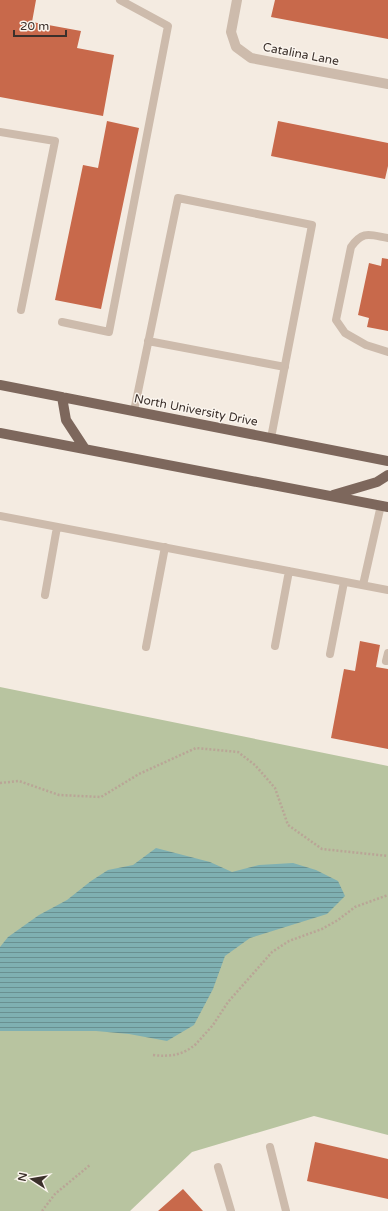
<svg xmlns="http://www.w3.org/2000/svg" width="388" height="1211" viewBox="0 0 388 1211" font-family="'Varela Round',sans-serif">
  <defs>
    <pattern id="water-rules" width="6" height="5" patternUnits="userSpaceOnUse"><rect width="6" height="5" fill="#7fb0b2"/><path d="M0 2.5h6" fill="none" stroke="#699091"/></pattern>
  </defs>
  <rect width="100%" height="100%" fill="#f4ebe1"/>
  <path fill="#b8c4a0" d="M0 687 388 766V1135L314 1116 192 1152 130 1211H0Z"/>
  <path fill="url(#water-rules)" d="M156 848 210 862 232 872 259 865 293 863 316 870 338 881 345 896 327 914 250 938 225 956 213 989 194 1025 167 1041 129 1034 96 1031H0V947L8 937 39 915 67 900 91 881 108 870 133 865Z"/>
  <path fill="#c8694b" d="M0 0H36L32 22 81 31 77 48 114 55 103 116 0 97Z
    M275 0H388V39L271 17Z
    M107 121 139 128 101 309 55 300 83 165 98 168Z
    M278 121 388 143V166L385 179 271 156Z
    M382 258 388 259V331L367 327 369 318 358 315 369 263 381 266Z
    M360 641 380 645 376 667 388 669V749L331 738 344 669 355 671Z
    M315 1142 388 1159V1199L307 1181Z
    M183 1189 203 1211H158Z"/>
  <g fill="none" stroke-linecap="round" stroke-linejoin="round">
    <path stroke="#b9a596" stroke-width="2.5" stroke-dasharray="2 2" stroke-linecap="butt" d="M0 783 19 781 59 795 101 797 139 774 196 748 238 752 255 765 275 788 288 825 322 849 388 856
      M153 1055C171 1057 183 1055 196 1044L213 1025 228 1002 272 952 289 941 322 929 338 920 355 907 388 895
      M42 1211 55 1194 90 1165"/>
    <path stroke="#cdbbac" stroke-width="8" d="M0 132 55 141 21 310
      M388 238C370 235 363 230 351 247L336 320 345 333 366 345 388 352
      M62 322 109 332 168 26 120 0
      M148 341 285 367
      M134 411 178 198 312 225 271 438
      M0 516 388 590
      M363 585 381 505
      M45 595 57 527
      M275 646 289 571
      M146 647 165 547
      M330 654 344 582
      M386 661 388 653
      M270 1147 286 1211
      M218 1167 231 1211"/>
    <path stroke="#cdbbac" stroke-width="10" d="M237 0 231 32 236 47 251 58 388 84"/>
    <path stroke="#7d675c" stroke-width="10" d="M0 385 388 461
      M62 397 66 420 85 449
      M0 433 388 507
      M333 495 377 482 388 475"/>
  </g>
  <g text-anchor="middle" stroke-width="3" stroke-linejoin="round" paint-order="stroke">
    <g font-size="12" fill="#3b302b" stroke="#fbf5ee">
      <text transform="translate(301 54) rotate(11)" y="4">Catalina Lane</text>
      <text transform="translate(196 410) rotate(11)" y="4">North University Drive</text>
    </g>
  </g>
  <g transform="translate(32 1179) rotate(282)" stroke="#fbf5ee" stroke-width="3" paint-order="stroke">
  <path d="M0-3L7 15L0 10L-7 15Z" fill="#3b302b"/>
  <text y="-6" font-size="11" font-weight="bold" text-anchor="middle" fill="#3b302b">N</text>
  </g>
  <path d="M14 30v6h52v-6" fill="none" stroke="#3b302b" stroke-width="2"/>
  <text x="20" y="30" font-size="12" fill="#3b302b" stroke="#fbf5ee" stroke-width="3" paint-order="stroke">20 m</text>
</svg>
